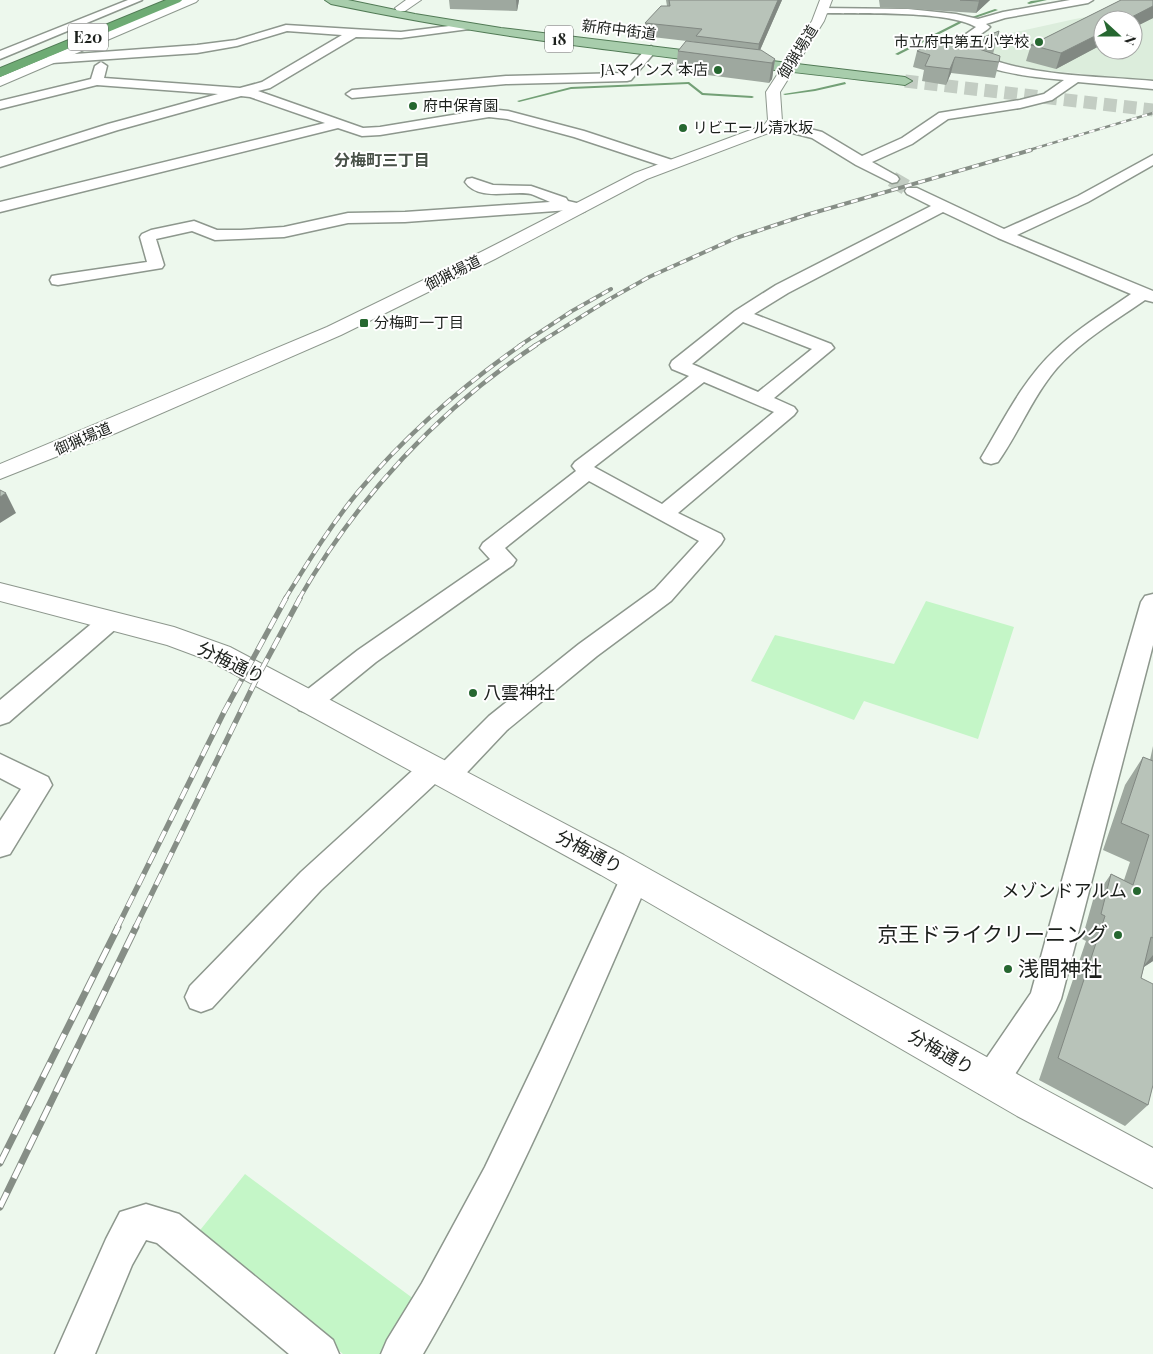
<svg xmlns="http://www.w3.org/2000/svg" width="1153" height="1354" viewBox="0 0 1153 1354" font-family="'Playfair Display','Noto Sans JP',serif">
  <rect width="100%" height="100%" fill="#edf8ed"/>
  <path fill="#dceddc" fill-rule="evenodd" d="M1153 5V81L1034 69 995 61 969 48V43L979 40 1075 19ZM1103 20H1133V50H1103Z"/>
  <path fill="#c4f6c7" d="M926 601 1014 627 978 739 864 701 854 720 751 681 775 635 894 664Z
    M245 1174 422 1305 393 1354H343L197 1234Z"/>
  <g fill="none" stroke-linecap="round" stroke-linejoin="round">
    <path fill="#73a076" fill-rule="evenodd" d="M1040 0H1047L1029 4 1027 3 1031 1Z
      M995 9 998 10 975 18 972 17Z
      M962 20 965 21 898 55 895 54Z
      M689 82 703 93 752 96 754 97 752 98 702 95 688 84 571 89 519 102 517 101 571 87Z
      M845 82 846 84 815 91 785 95 783 94 815 89Z"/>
    <path stroke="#c3cdc3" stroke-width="16" stroke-dasharray="16 8" stroke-linecap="butt" d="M892 179 912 191"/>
    <path stroke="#c3cdc3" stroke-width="13" stroke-dasharray="13 7" stroke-linecap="butt" d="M905 81 1153 110"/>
    <g stroke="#8d978d" stroke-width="3">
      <path id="street" d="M128 0H142L0 59V51Z
        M1070 0H1093L1088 3 1005 18 986 24 990 27 988 29 968 43 966 47C1011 77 1099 76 1153 81V89L1078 82 1052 100 1020 108 948 119 912 144 872 162 897 176 899 179 897 182 892 183 856 165 812 138 769 127 767 124 774 120 822 132 862 156 902 138 939 113 1020 100 1044 94 1064 80C1035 77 974 72 954 48L959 39 976 27C947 10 859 14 823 13L818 10 819 8 908 9 956 14 978 19 1003 12Z
        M465 24 469 25 471 27 469 29 401 38 356 37 270 88 258 91 363 128 380 127 489 109 508 111 584 131 675 161 677 164 675 167H665L574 137 507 119 489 117 380 135 362 136 338 128 0 212V202L325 123 250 97 241 96 118 130 0 167V158L108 124 218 94 97 85 0 109V101L91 79 95 66 101 62 107 66 104 78 240 88 262 82 342 35 287 31 237 46 197 53 52 63 46 59 48 56 197 45 236 40 286 25 401 32Z
        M651 46 657 50 655 52 631 80 627 81 506 84 352 98 346 94 352 90 506 76 624 73 647 48Z
        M1153 155V165L1088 202 1017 235 1153 291V302L1145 300C1115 321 1082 340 1057 368 1033 396 1019 432 998 462L991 464 984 462 981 458C1003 421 1023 380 1054 351 1077 329 1105 312 1131 294L998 238 943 212 788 293 754 314 831 344 834 348 774 398 794 407 797 411 794 415 678 513 721 534 724 539 721 544 671 601 597 656 507 730 456 784 446 787 436 783 321 890 212 1008 201 1012 190 1008 185 997 190 986 301 872 423 761 433 758 443 762 489 716 579 644 655 589 699 541 589 481 505 548 516 560 513 565 376 662 317 710 308 713 299 710 295 703 299 696 358 650 490 559 480 548 483 543 576 471 572 466 575 462 689 376 672 369 670 365 672 361 735 311 776 285 931 206 907 194 905 191 907 188H917L1004 229 1078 196ZM743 322 812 349 758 392 692 364ZM704 382 774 412 662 504 594 467Z
        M472 178 493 185 531 186 566 198 568 201 585 205 588 208 585 211 580 213 569 210 405 222 348 223 284 237 215 240 192 231 156 239 164 265 162 268 58 285 52 284 50 280 52 276 58 275 147 262 140 237 142 234 151 230 194 221 217 230H241L284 227 348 213 405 212 550 202C543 199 537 196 531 194 511 190 479 202 465 182L467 179Z
        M1153 594V645L1061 999 1056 1010 1003 1093 991 1098 979 1093 974 1081 979 1069 1031 993 1093 768 1141 602 1145 596Z
        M110 613 118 615 122 621 118 627 9 722 0 725V700L102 615Z
        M0 754 48 777 52 785 10 854 0 857V821L21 789 0 778Z
        M635 864 645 868 650 877C580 1039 512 1201 423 1354H381L387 1340 422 1283 485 1167 542 1048 625 868Z
        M146 1204 179 1214 333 1340 339 1354H289L157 1243 146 1240 132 1265 95 1354H55L106 1239 120 1212Z"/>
    </g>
    <g stroke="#8d978d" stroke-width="2">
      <path id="secondary" d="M182 0H198L196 2 0 86V77Z
        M406 0H421L405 11H397L395 8Z
        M820 0H832L824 21 780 92 782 121 774 131 647 179 495 259 341 335 116 433 0 479V464L327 327 483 251 635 173 764 125 768 120 766 92 812 21Z
        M0 583 174 627 230 647 624 855 1044 1089 1153 1148V1188L1017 1116 601 875 210 661 167 645 0 601Z"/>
    </g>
    <g stroke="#517a55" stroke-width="2">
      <path id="primary" d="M325 0H348L415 14 501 28 905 77 912 81 905 85C713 62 520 44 331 4Z"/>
    </g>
    <g stroke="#517a55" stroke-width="2">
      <path id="highway" d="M166 0H182L180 2 0 77V68Z"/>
    </g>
    <use href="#street" fill="#fff" fill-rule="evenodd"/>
    <use href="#secondary" fill="#fff" fill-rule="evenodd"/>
    <use href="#primary" fill="#a8cdac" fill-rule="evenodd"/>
    <use href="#highway" fill="#6eab74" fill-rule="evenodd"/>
    <g stroke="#868e86" stroke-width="2.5">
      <path id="rail-far4" d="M1026 151 1153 113"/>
    </g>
    <g stroke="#868e86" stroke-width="4">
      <path id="rail-far3" d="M519 346 572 311 611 289
        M534 346 608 300 649 277 736 238 806 215 1031 150"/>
    </g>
    <g stroke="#868e86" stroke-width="4.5">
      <path id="rail-far2" d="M285 599C308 562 330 526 358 492 405 436 461 387 521 345
        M299 599C357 498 439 409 536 345"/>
    </g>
    <g stroke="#868e86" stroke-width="5.5">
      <path id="rail-far1" d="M117 928 224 712 286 598
        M135 928 257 678 300 598"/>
    </g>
    <g stroke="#868e86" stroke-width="7">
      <path id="rail" d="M0 1163 118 927
        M0 1207 136 927"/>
    </g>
    <use href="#rail-far4" stroke="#fff" stroke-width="2" stroke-dasharray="5.5" stroke-linecap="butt"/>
    <use href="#rail-far3" stroke="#fff" stroke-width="2.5" stroke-dasharray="7" stroke-linecap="butt"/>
    <use href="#rail-far2" stroke="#fff" stroke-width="3" stroke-dasharray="9" stroke-linecap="butt"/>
    <use href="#rail-far1" stroke="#fff" stroke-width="4" stroke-dasharray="12" stroke-linecap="butt"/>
    <use href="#rail" stroke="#fff" stroke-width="5" stroke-dasharray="16" stroke-linecap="butt"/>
  </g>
  <path fill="#9ea89f" d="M449 0H519L517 11 450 9Z
    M666 0H782L760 50 775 59 772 79 769 83 676 71 678 51 695 42 644 36 645 23 667 6Z
    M879 0H990L976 13 880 7Z
    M1121 0H1153V18L1133 28V20H1103V44L1056 69 1026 61 1031 45Z
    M999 31 993 54 999 62 995 78 951 73 946 85 922 81 924 70 913 67 917 51 979 49 981 50 984 37Z
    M1153 746V961L1144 967 1141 978 1148 1105 1125 1126 1039 1080 1086 941 1082 939 1093 900 1111 874 1124 880 1130 862 1103 850 1125 785 1143 757 1150 760Z"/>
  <path fill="#818882" d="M516 0H519L517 11Z
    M778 0H782L757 57 759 44Z
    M980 0H990L976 13 979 1Z
    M1153 6V18L1133 28V20H1126Z
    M1103 32V44L1056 69 1061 53Z
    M955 57 951 73 946 85 950 69Z
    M775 59 772 79 769 83 772 63Z
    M6 493 16 513 0 523V497Z
    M1153 955V961L1142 968Z"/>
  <path fill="#b8c3b9" stroke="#818882" d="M669 0H778L759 44 696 36 702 29 645 23 661 6H670Z
    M960 0H980L979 1Z
    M1121 0H1153V6L1126 20H1103V32L1061 53 1031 45Z
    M999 31 996 42 984 37Z
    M943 36 964 41 979 49 1000 56 999 62 955 57 950 69 925 66 930 55 917 51Z
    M686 41 761 50 775 59 772 63 678 51Z
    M0 490 6 493 0 497Z
    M1143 757 1153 761V938L1151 937 1141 978 1153 984V1085L1148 1105 1058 1058 1105 916 1101 914 1111 874 1133 885 1149 835 1121 823Z"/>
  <g fill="#266730" stroke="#fff" stroke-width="2">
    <circle cx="1039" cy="42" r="5"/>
    <circle cx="718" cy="70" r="5"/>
    <circle cx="413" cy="106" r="5"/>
    <circle cx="683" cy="128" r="5"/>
    <rect x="359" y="318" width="10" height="10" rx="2.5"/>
    <circle cx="473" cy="693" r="5"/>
    <circle cx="1137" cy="891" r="5"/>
    <circle cx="1118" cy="935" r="5"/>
    <circle cx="1008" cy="969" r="5"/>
  </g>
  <g text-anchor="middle" stroke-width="4" stroke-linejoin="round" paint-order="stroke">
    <g font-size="15" fill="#1c201c" stroke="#fff">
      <text transform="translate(619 30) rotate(7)" y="5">新府中街道</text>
      <text transform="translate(798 52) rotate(-58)" y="5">御猟場道</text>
      <text transform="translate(453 273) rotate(-26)" y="5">御猟場道</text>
      <text transform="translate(83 439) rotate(-23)" y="5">御猟場道</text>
    </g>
    <g font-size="15" fill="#1c201c" stroke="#fff" text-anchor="start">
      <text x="1029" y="47" text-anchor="end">市立府中第五小学校</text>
      <text x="708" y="75" text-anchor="end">JAマインズ 本店</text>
      <text x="423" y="111">府中保育園</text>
      <text x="693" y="133">リビエール清水坂</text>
      <text x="374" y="328">分梅町一丁目</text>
    </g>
    <g fill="#fff" stroke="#606360" stroke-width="1">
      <rect x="68" y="23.5" width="40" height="27" rx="4"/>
      <rect x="545" y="25.5" width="28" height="27" rx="4"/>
    </g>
    <g font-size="16" font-weight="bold" fill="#1c201c">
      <text x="88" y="43">E20</text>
      <text x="559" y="45">18</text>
    </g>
    <g font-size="16" font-weight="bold" fill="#485148" stroke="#fff">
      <text x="382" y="166">分梅町三丁目</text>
    </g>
    <g font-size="18" fill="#1c201c" stroke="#fff">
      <text transform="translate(231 663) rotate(26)" y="6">分梅通り</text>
      <text transform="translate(589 852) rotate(28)" y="6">分梅通り</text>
      <text transform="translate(941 1052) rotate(30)" y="6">分梅通り</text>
    </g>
    <g font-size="18" fill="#1c201c" stroke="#fff" text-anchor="start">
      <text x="483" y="699">八雲神社</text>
      <text x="1127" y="897" text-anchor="end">メゾンドアルム</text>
    </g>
    <g font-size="21" fill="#1c201c" stroke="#fff" text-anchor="end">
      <text x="1108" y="942">京王ドライクリーニング</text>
      <text x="1018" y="976" text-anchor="start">浅間神社</text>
    </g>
  </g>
  <g transform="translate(1118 35) rotate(111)"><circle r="24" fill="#ffffff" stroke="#a4a6a4"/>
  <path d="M0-4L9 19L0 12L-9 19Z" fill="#266730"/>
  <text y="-8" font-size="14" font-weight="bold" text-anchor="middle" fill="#1c201c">N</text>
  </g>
</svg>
